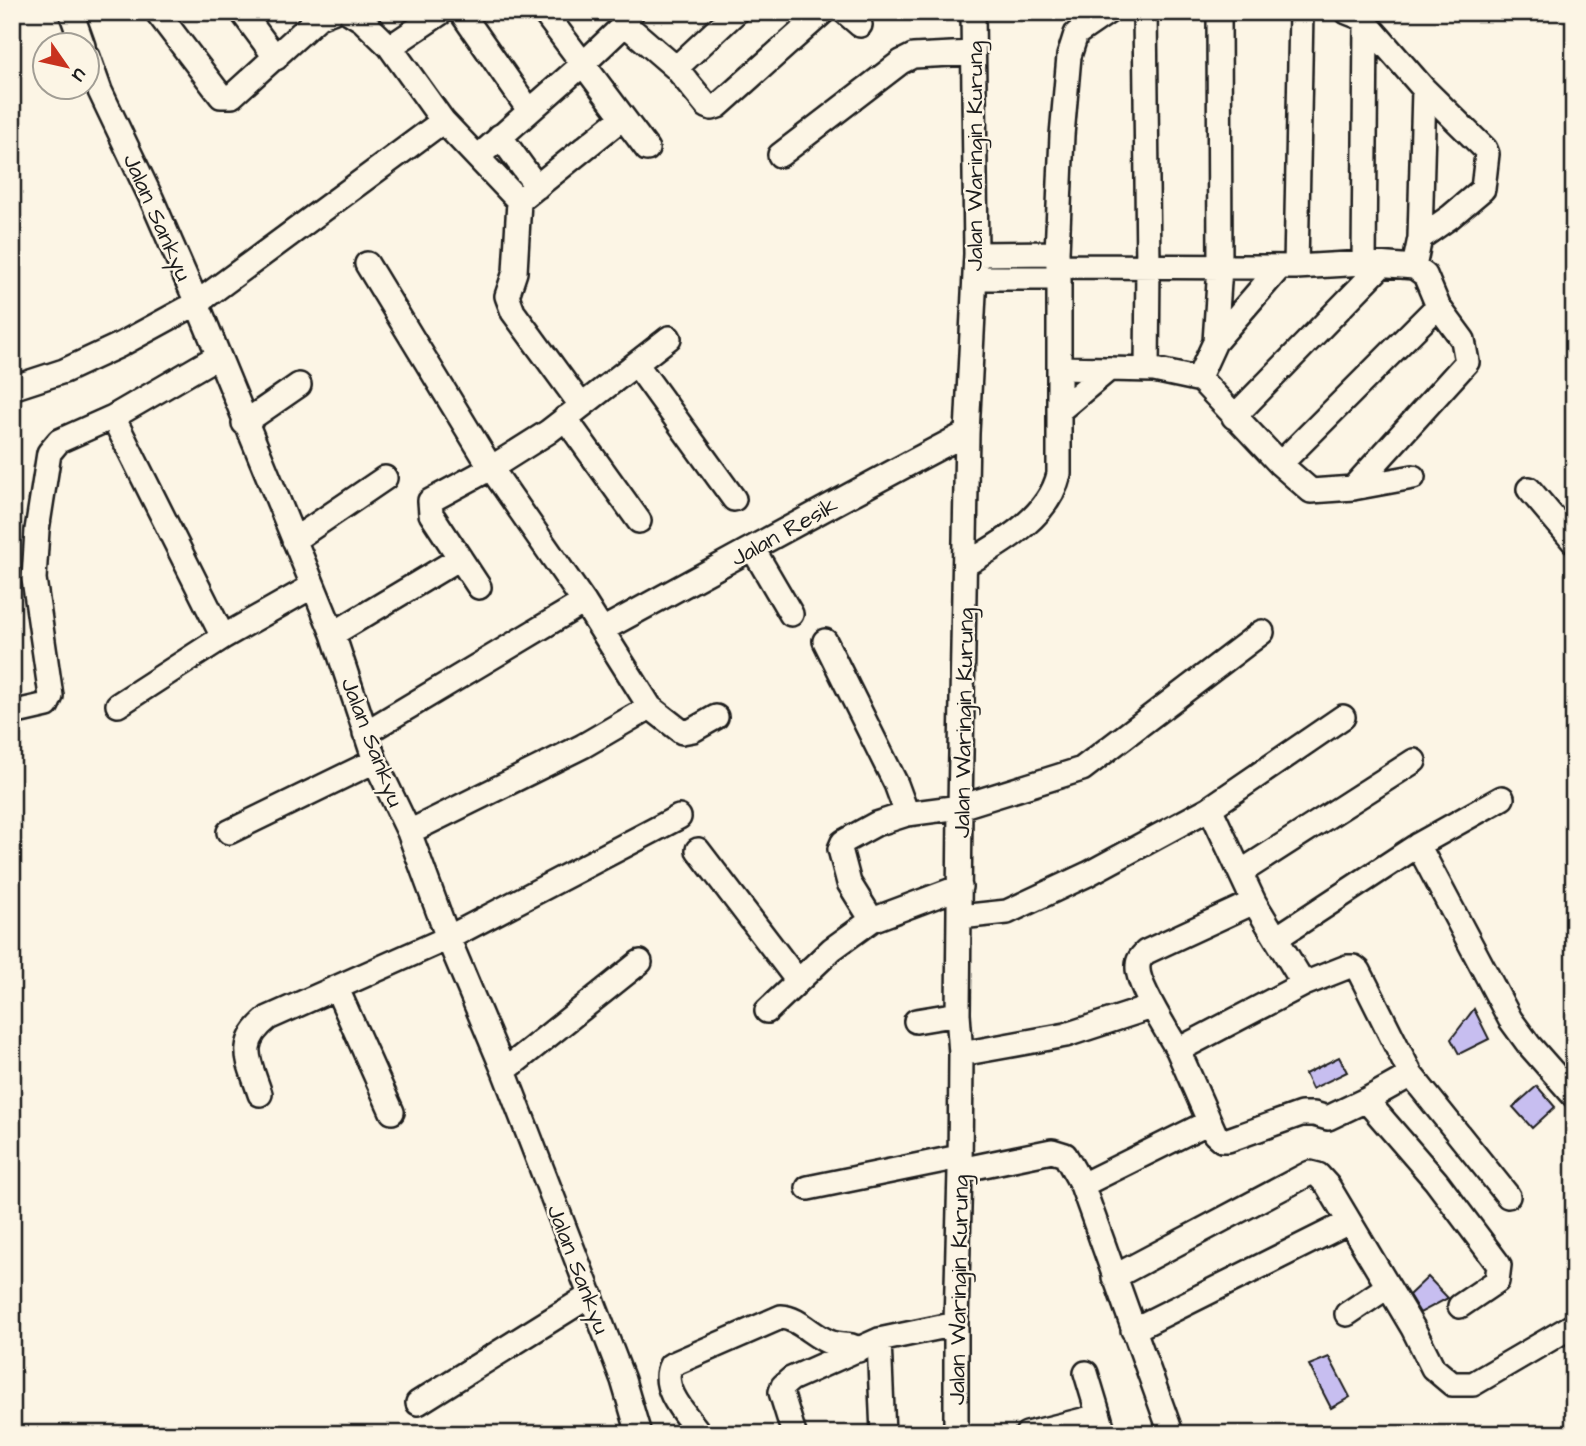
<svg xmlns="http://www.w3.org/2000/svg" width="1586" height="1446" viewBox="0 0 1586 1446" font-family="'Architects Daughter',sans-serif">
  <rect width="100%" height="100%" fill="#fcf5e5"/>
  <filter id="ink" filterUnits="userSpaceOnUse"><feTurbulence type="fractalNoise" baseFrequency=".0143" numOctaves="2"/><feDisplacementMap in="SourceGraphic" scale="14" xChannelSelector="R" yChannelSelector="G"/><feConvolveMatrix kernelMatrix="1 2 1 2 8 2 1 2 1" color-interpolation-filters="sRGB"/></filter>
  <g filter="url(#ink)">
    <path fill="#c7bef0" stroke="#1c1c1c" stroke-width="2" d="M1474 1009 1489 1039 1459 1054 1451 1039Z
      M1339 1057 1347 1072 1312 1089 1305 1074Z
      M1537 1086 1555 1107 1532 1128 1513 1107Z
      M1428 1277 1448 1298 1420 1313 1409 1295Z
      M1329 1357 1350 1397 1331 1408 1309 1365Z"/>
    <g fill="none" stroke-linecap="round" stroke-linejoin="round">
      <g stroke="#1c1c1c" stroke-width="28">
        <path id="minor" d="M71 12 83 46
          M157 12 221 96H232L319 17 332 12
          M242 12 276 58
          M349 12 362 20 390 47 443 121 519 201
          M461 12 529 110
          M544 12 647 149
          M845 12 860 25
          M1145 12 1148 265 1147 370
          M1347 12 1362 18 1424 89 1485 149 1487 154 1483 189 1450 217 1420 238 1414 267
          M625 24 676 68 707 106 712 108 718 106 823 12
          M390 47 442 12
          M88 57 100 91 152 200 197 303 333 634 375 761 409 832 448 938 504 1071 623 1380 639 1434
          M676 68 736 12
          M500 136 537 187
          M780 155 901 62 913 56 972 53
          M479 156 583 64 625 24 632 12
          M1420 238 1424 89
          M976 254 1057 253
          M1364 263 1366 22
          M367 264 491 468 584 602 650 707 682 732 693 730 716 717
          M1059 266 1296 267 1364 263 1414 267 1425 275 1438 306 1463 340 1467 362 1353 488
          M1296 267 1301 12
          M975 278H1059
          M1215 342 1280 267
          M637 365 734 499
          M1060 368 1154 370 1201 380 1280 464 1311 491 1353 488 1413 477
          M1198 379 1215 342 1220 267 1219 12
          M12 388 64 371 120 345 197 303 443 121
          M581 405 513 312 507 296 515 272 519 201 622 118
          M1060 410 1109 369
          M113 417 223 637 313 586
          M1234 417 1382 265
          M565 418 639 521
          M244 423 299 385
          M1280 464 1438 306
          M1529 489 1574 542
          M294 540 385 478
          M753 549 791 614
          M966 564C1002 543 1049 517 1059 474V278L1057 253 1062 135 1069 56 1076 34 1108 12
          M479 587 431 514 430 501 491 468 548 432 669 338
          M602 630C724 564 844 497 967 433
          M333 634 460 558
          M825 641 896 784 907 814
          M118 705 223 637
          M12 713 47 705 51 696 34 579 37 530 49 453 59 441 113 417 218 356
          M365 733 584 602
          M1210 808 1343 717
          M229 832 375 761
          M409 832 583 746 650 707
          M1418 845 1510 1019 1529 1045 1574 1096
          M698 850 798 981
          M1241 872 1414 761
          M960 917 1007 912 1088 874 1210 808 1254 902 1304 984 1347 967H1354L1359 971 1411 1075 1366 1100 1436 1181 1499 1265 1497 1281 1460 1306
          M872 920 849 883 840 849 843 842 876 824 907 814 960 807 1082 769 1262 632
          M1278 937 1418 845 1502 798
          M1304 984 1178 1050 1215 1134 1222 1140H1228L1301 1114H1314L1328 1118 1366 1100
          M337 989 392 1112
          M767 1011 832 949 872 920 960 887
          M916 1021 958 1014
          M1178 1050C1168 1033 1136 983 1138 966 1138 959 1142 956 1146 952L1254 902
          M961 1054 1066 1035 1152 1007
          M504 1071 640 962
          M1411 1075 1508 1196
          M260 1094C249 1060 236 1044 268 1018L448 938 679 817
          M960 1170 1052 1151 1065 1155 1082 1185 1170 1430
          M1082 1185 1209 1122
          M808 1188 959 1157
          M1114 1277 1310 1173 1318 1175 1328 1186 1413 1328 1433 1368 1452 1384H1473L1574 1325
          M1347 1314 1387 1287
          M1133 1330 1349 1222
          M879 1340 883 1434
          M1086 1373 1099 1416
          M418 1403 591 1295
          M700 1434C687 1416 659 1388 671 1365L781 1317C800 1318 813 1337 832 1343 842 1347 850 1342 858 1350
          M794 1434 781 1392 783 1386 791 1379 879 1340 956 1324
          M956 1434V1324L960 1170 961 1054 958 1014 960 807 967 433 976 254 973 12
          M1027 1434 1099 1416 1104 1434"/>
      </g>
      <use href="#minor" stroke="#fcf5e5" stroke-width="23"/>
    </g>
  </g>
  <g text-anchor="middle" stroke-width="5" stroke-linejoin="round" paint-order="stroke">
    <g font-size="23" fill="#1c1c1c" stroke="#fcf5e5">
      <text transform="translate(974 156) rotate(-90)" y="8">Jalan Waringin Kurung</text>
      <text transform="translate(158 217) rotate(66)" y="8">Jalan Sankyu</text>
      <text transform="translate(784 531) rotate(-29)" y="8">Jalan Resik</text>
      <text transform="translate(963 723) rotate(-89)" y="8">Jalan Waringin Kurung</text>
      <text transform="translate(373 742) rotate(69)" y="8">Jalan Sankyu</text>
      <text transform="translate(579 1269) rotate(69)" y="8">Jalan Sankyu</text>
      <text transform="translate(958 1290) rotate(-89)" y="8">Jalan Waringin Kurung</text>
    </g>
  </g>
  <rect width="1586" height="1446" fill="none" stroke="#fcf5e5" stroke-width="42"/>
  <rect x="21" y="21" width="1544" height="1404" fill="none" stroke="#1c1c1c" stroke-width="2.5" filter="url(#ink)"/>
  <g transform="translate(66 66) rotate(124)"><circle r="33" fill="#fcf5e5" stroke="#a29e95" stroke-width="2"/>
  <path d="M0-5L12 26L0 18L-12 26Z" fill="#c8321e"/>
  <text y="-10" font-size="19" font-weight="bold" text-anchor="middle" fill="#1c1c1c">U</text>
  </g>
</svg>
